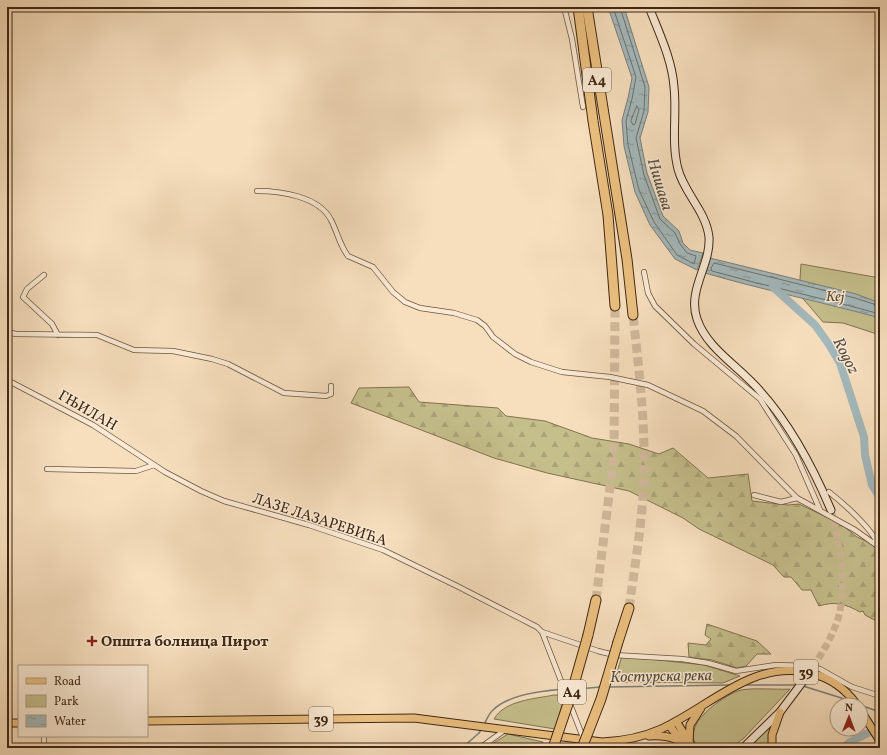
<svg xmlns="http://www.w3.org/2000/svg" width="887" height="755" viewBox="0 0 887 755" font-family="Vollkorn,serif">
  <defs>
    <pattern id="forest-firs" width="22" height="20" patternUnits="userSpaceOnUse"><rect width="22" height="20" fill="#c5bf8c"/><path d="M5 1l3.5 6h-7zM16 11l3.5 6h-7z" fill="#aaa478"/></pattern>
    <pattern id="water-ripples" width="26" height="14" patternUnits="userSpaceOnUse"><rect width="26" height="14" fill="#a3b9bd"/><path d="M2 4q2-2 4 0t4 0M15 11q2-2 4 0t4 0" fill="none" stroke="#869698"/></pattern>
  </defs>
  <rect width="100%" height="100%" fill="#f7dfbe"/>
  <filter id="stains"><feTurbulence type="fractalNoise" baseFrequency=".005" numOctaves="4"/><feColorMatrix values="0 0 0 0 .2 0 0 0 0 .09 0 0 0 0 .02 0 0 0 .5 -.17"/></filter>
  <radialGradient id="worn" r=".72"><stop offset=".6" stop-color="#630" stop-opacity="0"/><stop offset="1" stop-color="#630" stop-opacity=".3"/></radialGradient>
  <path fill="#c5bf8c" stroke="#827350" d="M801 264 880 278V335L843 323 823 322 799 294Z
    M622 656 704 665 740 676 723 683 614 682Z
    M790 689 743 739 730 748H699C678 727 720 698 738 691 747 687 779 690 790 689Z
    M554 695H565L555 729 494 719C505 700 535 699 554 695Z
    M772 726 769 735 770 748H747Z
    M508 734 543 742V748H486Z"/>
  <path fill="url(#forest-firs)" stroke="#827350" d="M409 387 419 402 498 408 506 416 545 421 592 438 629 444 659 454 673 448 708 478 748 474 752 501 788 505 799 504 841 524 857 537 873 544 880 557V623L865 615 863 611 860 612C846 604 834 601 819 606L811 590H802L791 577H784L773 565 699 529 683 518 629 491 547 473 494 458 351 403 359 388Z
    M707 624 757 641 771 654H757L746 666 737 668 712 660 689 657 688 643 706 645 711 639 705 635Z"/>
  <path fill="url(#water-ripples)" stroke="#7b7f79" d="M608 7H624L649 87 648 112 640 138 647 173 663 216 679 231 683 243 690 250 703 253 697 270 675 259 650 225 635 192 624 146 622 120 628 98 632 78Z
    M710 258 856 294 880 303V318C822 302 763 290 705 273Z"/>
  <g fill="none" stroke-linecap="round" stroke-linejoin="round">
    <path stroke="#717068" stroke-width="1" d="M613 7 636 77 632 99 626 121 628 145 639 190 654 222 677 255 694 264 696 256 687 253 680 244 675 233 660 219 644 175 636 138 644 111 645 87 620 7
      M637 106 639 110 635 124 633 125 631 121Z
      M880 306 855 298 714 263 711 268 712 271C768 287 824 298 880 314"/>
    <path stroke="#7b7f79" stroke-width="1.5" d="M745 685H797
      M803 686 851 701
      M609 687 729 685
      M577 689 601 687
      M860 705 880 712
      M484 725C486 721 488 715 492 711 508 694 547 690 569 689
      M462 748 479 733 482 728"/>
    <path stroke="#a3b9bd" stroke-width="8" d="M773 287 815 325 828 343 840 363 864 437 865 455 872 485 880 498
      M843 748 850 742 880 727"/>
    <path stroke="#d2ba9c" stroke-width="7" stroke-dasharray="7 3.5" stroke-linecap="butt" d="M807 676C819 658 831 640 838 619 848 585 839 544 831 510"/>
    <path stroke="#d2ba9c" stroke-width="9" stroke-dasharray="9 4.5" stroke-linecap="butt" d="M596 600 614 455 615 306
      M629 608C636 558 645 507 644 457 644 409 638 362 633 315"/>
    <g stroke="#6d553e" stroke-width="6">
      <path id="street" d="M564 7 572 39 583 107
        M257 191C280 191 319 196 331 220 337 231 340 246 348 256L373 267 393 292 405 302 420 308 454 313 477 320 485 326 493 337 515 354 531 362 562 372 610 377 648 385 703 411 736 436 797 498 855 530 879 547
        M644 272 648 293 655 306 694 344 760 399 796 455 820 510
        M44 275 27 289 23 297 52 324 58 335
        M7 332 16 334 97 335 134 350 173 351 212 359 228 364 284 393 326 396 331 394V386
        M7 380 93 425 165 472 201 491 224 501 309 525 383 550 457 586 537 627 542 632 584 740
        M47 469 136 471 154 465
        M829 492C843 503 874 530 879 547
        M754 495 781 502 797 498
        M542 632 598 651 614 655 682 659 708 663 736 671 776 665 807 666 820 669 852 687 880 696
        M44 736V748
        M480 748 502 732 504 729"/>
    </g>
    <g stroke="#3f2713" stroke-width="9">
      <path id="secondary" d="M649 7C659 33 672 59 674 87 677 114 671 142 678 169 684 193 706 211 709 237 711 265 687 290 697 319 707 349 740 367 760 391 789 423 814 470 831 510
        M743 748 780 712 807 676"/>
    </g>
    <g stroke="#3f2713" stroke-width="9">
      <path id="primary" d="M861 711 880 741
        M147 721 414 718 602 742C623 741 641 738 661 729 710 707 752 659 811 673 831 678 845 688 857 705
        M676 721 693 748
        M7 723H19
        M669 725 682 742
        M649 736C663 735 678 736 687 748
        M689 742 690 725 701 708
        M772 748V735L780 712"/>
    </g>
    <g stroke="#3f2713" stroke-width="11">
      <path id="highway" d="M578 7 593 121 608 215 615 306
        M587 7 627 259 633 315
        M588 635 596 600
        M618 642 629 608"/>
    </g>
    <use href="#street" stroke="#faead5" stroke-width="4.5"/>
    <use href="#secondary" stroke="#faead5" stroke-width="7"/>
    <use href="#primary" stroke="#ecc07f" stroke-width="7"/>
    <use href="#highway" stroke="#ecc07f" stroke-width="9"/>
    <g stroke="#3f2713" stroke-width="11" stroke-linecap="butt">
      <path id="highway-bridge" d="M553 748 571 695 588 635
        M582 748 601 699 618 642"/>
    </g>
    <use href="#highway-bridge" stroke="#ecc07f" stroke-width="9"/>
  </g>
  <path fill="#8f2418" stroke="#faead5" stroke-width="1.5" d="M90 635h4v4h4v4h-4v4h-4v-4h-4v-4h4z"/>
  <g text-anchor="middle" stroke-width="3" stroke-linejoin="round" paint-order="stroke">
    <g fill="#faead5" stroke="#77624d" stroke-width="1">
      <rect x="583" y="68" width="28" height="24" rx="3"/>
      <rect x="794" y="660" width="24" height="24" rx="3"/>
      <rect x="558" y="680" width="28" height="24" rx="3"/>
      <rect x="309" y="707" width="24" height="24" rx="3"/>
    </g>
    <g font-size="14" font-weight="bold" fill="#3f2713">
      <text x="597" y="85">A4</text>
      <text x="806" y="677">39</text>
      <text x="572" y="697">A4</text>
      <text x="321" y="724">39</text>
    </g>
    <g font-size="15" font-style="italic" fill="#604d31" stroke="#faead5">
      <text x="835" y="301">Кеј</text>
    </g>
    <g font-size="15" fill="#3f2713" stroke="#faead5">
      <text transform="translate(88 410) rotate(30)" y="5">ГЊИЛАН</text>
      <text transform="translate(320 519) rotate(18)" y="5">ЛАЗЕ ЛАЗАРЕВИЋА</text>
    </g>
    <g font-size="15" font-weight="bold" fill="#3f2713" stroke="#faead5" text-anchor="start">
      <text x="101" y="646">Општа болница Пирот</text>
    </g>
    <g font-size="16" font-style="italic" fill="#584c3e" stroke="#faead5">
      <text transform="translate(661 184) rotate(73)" y="6">Нишава</text>
      <text transform="translate(847 355) rotate(63)" y="6">Rogoz</text>
      <text transform="translate(661 675) rotate(-1)" y="6">Костурска река</text>
    </g>
  </g>
  <rect width="887" height="755" fill="none" stroke="#f7dfbe" stroke-width="24"/>
  <rect x="8" y="8" width="871" height="739" fill="none" stroke="#3f2713" stroke-width="2"/>
  <rect x="12" y="12" width="863" height="731" fill="none" stroke="#3f2713"/>
  <rect x="18" y="665" width="130" height="72" fill="#faead5" stroke="#af9c87"/>
  <rect x="26" y="678" width="20" height="6" fill="#ecc07f" stroke="#af9c87"/>
  <text x="54" y="685" font-size="12" fill="#3f2713">Road</text>
  <rect x="26" y="695" width="20" height="12" fill="#c5bf8c" stroke="#af9c87"/>
  <text x="54" y="705" font-size="12" fill="#3f2713">Park</text>
  <rect x="26" y="715" width="20" height="12" fill="url(#water-ripples)" stroke="#af9c87"/>
  <text x="54" y="725" font-size="12" fill="#3f2713">Water</text>
  <g transform="translate(849 717) rotate(1)"><circle r="19" fill="#faead5" stroke="#af9c87"/>
  <path d="M0-3L7 15L0 10L-7 15Z" fill="#8f2418"/>
  <text y="-6" font-size="11" font-weight="bold" text-anchor="middle" fill="#3f2713">N</text>
  </g>
  <rect width="100%" height="100%" filter="url(#stains)"/>
  <rect width="100%" height="100%" fill="url(#worn)"/>
</svg>
